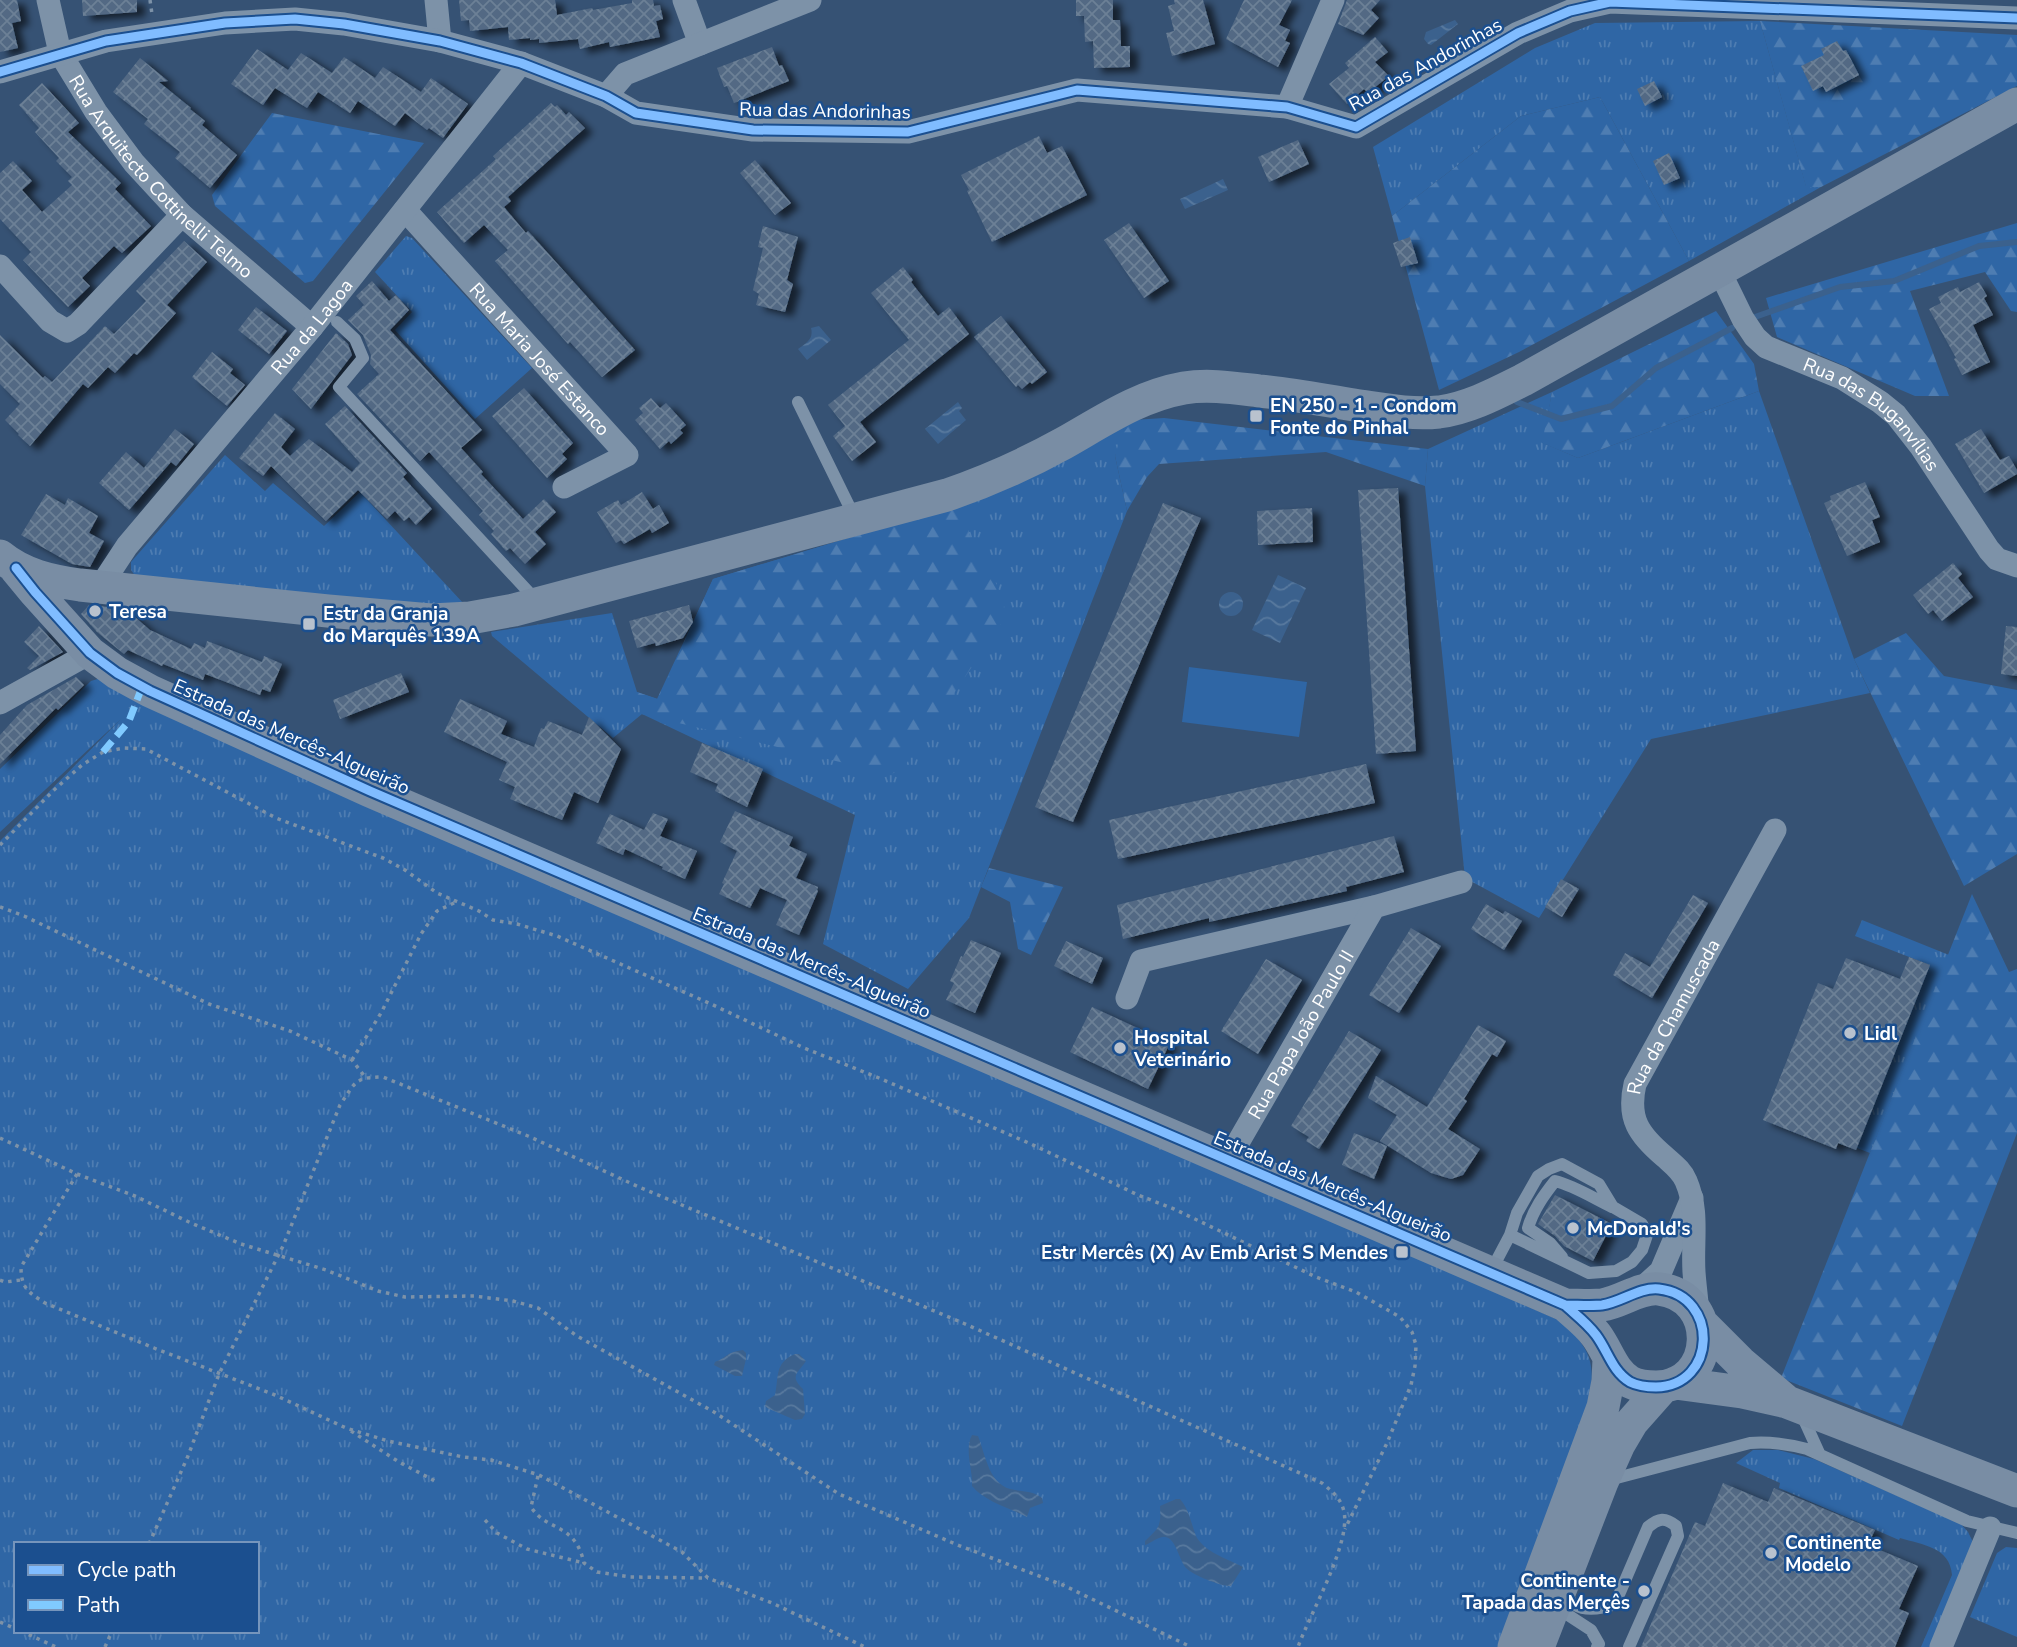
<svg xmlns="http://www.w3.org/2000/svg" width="2017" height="1647" viewBox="0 0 2017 1647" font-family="'Nunito Sans',sans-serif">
  <defs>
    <pattern id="grass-tufts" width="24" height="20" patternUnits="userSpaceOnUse" patternTransform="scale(1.75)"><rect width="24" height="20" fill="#2f66a5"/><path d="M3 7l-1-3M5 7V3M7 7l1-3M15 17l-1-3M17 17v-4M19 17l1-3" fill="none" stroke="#4e7db2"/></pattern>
    <pattern id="forest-firs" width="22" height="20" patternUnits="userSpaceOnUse" patternTransform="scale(1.75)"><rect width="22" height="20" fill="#2f66a5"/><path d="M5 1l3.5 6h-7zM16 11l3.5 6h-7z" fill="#4e7db2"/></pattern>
    <pattern id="water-waves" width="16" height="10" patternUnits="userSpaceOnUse" patternTransform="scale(1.75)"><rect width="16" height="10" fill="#3b618d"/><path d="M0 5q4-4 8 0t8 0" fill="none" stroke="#58799e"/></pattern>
    <pattern id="building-cross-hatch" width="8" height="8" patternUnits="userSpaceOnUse" patternTransform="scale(1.75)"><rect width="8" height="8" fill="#526984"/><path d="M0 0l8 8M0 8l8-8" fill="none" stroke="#6c8096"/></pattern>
    <filter id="shadow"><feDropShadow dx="8" dy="4.5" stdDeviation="3.5" flood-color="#0009"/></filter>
  </defs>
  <rect width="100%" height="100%" fill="#365274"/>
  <path fill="url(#grass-tufts)" fill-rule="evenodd" d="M1760 21 1806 186 1821 187 1689 261 1600 97 1521 116 1392 216 1373 147 1535 48 1595 23Z
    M406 236 412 238 532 368 475 419 395 330 412 312 375 272Z
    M1759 391 1854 659 1870 693 1651 739 1539 918 1465 878 1425 486 1428 449 1552 392 1543 443 1578 458Z
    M1133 420 1115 456 1127 511 969 918 908 989 823 944 855 815 642 714 613 738 492 636 491 632 612 613 637 692 657 699 713 579 968 502Z
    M225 455 265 491 273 483 324 526 360 492 464 604 431 608 136 577 131 570V562Z
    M101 678 1563 1322C1591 1351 1595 1361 1590 1401L1507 1647H0V841L121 719 0 832V769L91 681ZM16 1544H257V1631H16Z
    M1862 920 1949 955 1870 1153 1857 1148 1930 965 1855 936Z
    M1753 1450H1778L1814 1459 1961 1524 1968 1532 1973 1542 1931 1647H1921L1952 1575C1950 1547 1923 1545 1900 1538L1899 1540 1779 1488 1780 1483 1736 1463Z
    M2006 1547 2017 1548V1637L1970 1617 1997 1553Z"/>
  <path fill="url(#forest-firs)" d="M1760 21 2017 35V86L1821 187H1806Z
    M1600 97 1689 261 1519 352 1439 390 1392 216 1521 116Z
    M272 113 424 143 313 281 305 283 215 206 212 195Z
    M2017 223V312L2011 311 1985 272 1910 291 1949 396H1915L1777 337 1766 298Z
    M1716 311 1754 364 1759 391 1578 458 1542 443 1552 392Z
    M1164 418 1428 449 1425 486 1326 452 1159 464 1147 477 1127 511 1115 456 1120 438 1133 420Z
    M968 502 969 534 997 585 1007 615 904 767 892 774C808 755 725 734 641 714L637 692 658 699 713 579Z
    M1906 633 1944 676 2017 690V854L1964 886 1854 659Z
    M989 868 1063 887 1031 955 1018 949 1010 902 981 887Z
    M1972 894 2009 972 2017 969V1133L1902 1426 1781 1378Z"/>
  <path fill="#2f66a5" d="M1189 667 1307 682 1299 737 1182 722Z"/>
  <path fill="url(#water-waves)" d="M1455 20 1458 24 1431 45 1428 44 1424 39 1426 32Z
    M1223 179 1228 190 1185 209 1180 199Z
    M819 326 831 340 807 360 798 349C806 343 814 339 811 328Z
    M958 402 962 408 959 411 966 420 938 444 925 429Z
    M1278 575 1306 588 1280 643 1252 630Z
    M1219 604a12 12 0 1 1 24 0a12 12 0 1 1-24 0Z
    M743 1350 746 1353V1359L742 1376H735L714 1365 715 1362C728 1357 726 1352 743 1350Z
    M795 1354H799L806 1361C798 1373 789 1376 803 1389L805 1414 802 1419 795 1420 767 1408 765 1406 766 1401 775 1395C779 1377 774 1363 795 1354Z
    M972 1435 978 1436C986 1456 989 1487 1015 1490 1026 1492 1033 1491 1042 1498L1043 1503 1030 1508 1027 1517C1009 1508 984 1501 972 1486 973 1470 964 1450 972 1435Z
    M1176 1499H1180C1189 1509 1191 1523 1196 1536 1204 1552 1228 1559 1243 1567L1231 1586C1222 1587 1193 1575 1186 1568 1179 1560 1176 1538 1165 1537 1159 1536 1151 1543 1145 1545V1541C1160 1527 1161 1526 1160 1506Z"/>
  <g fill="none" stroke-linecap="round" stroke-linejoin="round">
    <path stroke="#3b618d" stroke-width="6" d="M1755 317 1840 287 1894 281 1979 246 2017 242
      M1517 402 1561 419 1612 406 1656 368 1732 328"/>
  </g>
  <path fill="url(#building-cross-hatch)" filter="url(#shadow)" d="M0 0H17L21 21 12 23 18 48 0 52Z
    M82 0H137V12L83 16Z
    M459 0H555L557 15 592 8 593 10 632 3V0H653L654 6 660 5 663 19 656 21 660 37 610 47 609 42 580 49 578 39 539 43V39L530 40V38L509 40 508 27 470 31 469 20 461 21Z
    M1076 0H1113V20H1120L1121 46H1130V67L1094 68 1093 41 1085 42 1084 16H1076Z
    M1174 0H1203L1215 44 1172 56 1166 33 1174 31 1168 6 1175 4Z
    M1244 0H1292L1279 25 1290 30 1285 41 1290 43 1278 67 1226 39Z
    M1347 0H1380L1371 10 1379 18 1363 35 1338 24Z
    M1375 37 1388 52 1375 62 1389 76 1368 93 1364 89 1347 104 1329 84 1349 68 1345 63Z
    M1837 41 1843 51 1846 50 1859 75 1826 92 1823 86 1813 91 1801 66 1824 55 1821 49Z
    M772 47 779 66 782 65 789 81 734 103 727 86 724 87 717 68Z
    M257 49 288 70 301 53 332 73 344 57 375 78 383 67 421 92 431 78 468 104 443 138 429 128 427 130 405 113 395 126 358 101 350 113 318 92 307 108 275 88 263 105 231 84Z
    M140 58 168 81 159 82 191 108 190 109 205 121 202 125 237 155 210 188 175 158 180 152 144 124 148 119 113 92Z
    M1654 81 1662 97 1645 106 1637 89Z
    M42 83 79 123 68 132 121 183 115 189 151 226 122 253 114 246 82 278 90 286 68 307 23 260 31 252 0 219V173L13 161 32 181 22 190 42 212 72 185 68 181 72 177 56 161 59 158 35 132 39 128 19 105Z
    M551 103 555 107 557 105 566 115 569 112 585 128 508 197 511 201 504 207 526 233 528 231 635 350 602 377 570 342 568 344 495 261 508 250 484 225 464 243 437 212 496 159 493 156Z
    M1039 136 1047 153 1062 146 1087 195 992 242 967 191 969 190 961 175Z
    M1298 140 1309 164 1269 182 1258 157Z
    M1669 153 1680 178 1664 185 1653 161Z
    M755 160 791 203 775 215 740 173Z
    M1129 223 1169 281 1144 298 1104 240Z
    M763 226 798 237 787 280 793 284 785 312 756 305 759 294 753 290 763 248 758 247Z
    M1410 237 1418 263 1401 267 1393 243Z
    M184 241 207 262 167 305 176 313 137 355 134 353 115 373 108 367 88 388 83 384 30 446 18 435 19 434 5 420 20 404 0 384V335L43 378 45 376 52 382 105 326 114 334 146 301 136 291Z
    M903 267 913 280 911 282 938 316 949 307 969 334 860 422 876 442 852 461 833 436 845 426 828 405 909 340 871 293Z
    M372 281 389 301 396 295 409 310 390 330 482 430 461 448 483 472 481 474 523 519 544 499 556 512 535 532 546 544 525 564 510 548 506 551 491 534 494 531 479 515 483 511 429 452 420 461 357 394 379 374 370 364 371 355 363 335 348 320 364 305 356 296Z
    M1979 282 1987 296 1984 298 1993 315 1973 325 1990 362 1962 375 1954 359 1956 358 1929 309 1941 303 1938 297 1958 287 1960 292Z
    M256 307 287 331 269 354 238 330Z
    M1001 316 1047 372 1032 384 1030 382 1022 389 1018 385 1016 387 974 337Z
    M336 333 348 344 352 355 311 409 292 389Z
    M212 352 233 369 230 373 245 385 227 406 192 377Z
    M524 388 573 443 562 454 567 459 547 478 492 416Z
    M651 398 660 408 666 403 686 425 680 430 683 433 671 444 669 441 660 449 635 420 643 413 639 408Z
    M345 406 407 473 403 477 432 509 416 525 409 517 404 521 395 511 387 519 358 490 326 521 271 466 263 476 239 458 275 413 295 429 281 447 290 456 309 439 352 472 360 463 325 424Z
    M175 429 194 444 176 466 171 462 129 510 99 483 126 452 144 468Z
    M1981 429 2000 460 2009 456 2017 470V474L1984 493 1955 444Z
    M1865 482 1880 517 1872 520 1880 542 1847 556 1824 503 1831 500 1830 496Z
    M1398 488 1416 751 1376 754 1358 490Z
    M642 492 653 509 659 505 669 523 652 533 650 529 624 544 621 540 616 543 597 512 618 500 621 505Z
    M46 494 65 505 68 498 98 516 89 533 104 541 90 567 72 564 21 535Z
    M1163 503 1201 518 1073 822 1035 807Z
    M1312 508 1313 542 1258 545 1257 511Z
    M1953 563 1962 574 1958 578 1973 597 1942 621 1933 610 1928 614 1913 595Z
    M89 605 109 607 121 618 128 611 150 630 191 649 194 643 205 648 207 641 262 662 264 656 282 664 270 692 262 689 260 695 205 674 203 680 163 664 162 666 128 650 124 654 97 632 81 614Z
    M689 605 693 622 683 638 656 646 655 643 637 648 629 621Z
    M39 626 63 652 30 670 27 668 39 656 24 642Z
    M2006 626 2017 627V676L2001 674Z
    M401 673 409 692 340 719 333 700Z
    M76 677 84 685 58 710 56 708 0 764V735L27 705Z
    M460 699 507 721 501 734 534 747 541 728 544 729 548 721 582 735 589 717 621 749 598 803 574 792 562 820 510 799 515 787 499 780 507 762 444 732Z
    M702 743 763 769 747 807 715 791 718 784 690 772Z
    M1366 764 1375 803 1118 859 1109 820Z
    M735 811 793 837 789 846 807 854 796 878 818 887 817 890 818 891 799 935 776 925 787 900 760 888 750 908 719 894 724 884 722 883 737 851 720 842Z
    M653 813 668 819 660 836 697 851 685 879 662 869 663 867 625 849 623 855 596 843 610 814 644 830Z
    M1394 836 1404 872 1346 887 1347 891 1209 922V918L1123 939 1117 905Z
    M1561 879 1579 889 1562 917 1545 907Z
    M1693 895 1708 903 1652 998 1613 975 1625 953 1650 967Z
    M1486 904 1503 914 1505 911 1522 921 1504 950 1471 929Z
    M1411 928 1441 946 1399 1013 1369 995Z
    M971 940 1001 953 975 1013 946 1000 954 983 950 981 961 956 963 957Z
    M1066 941 1103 958 1092 984 1054 966Z
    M1909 957 1930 965 1856 1150 1838 1143 1836 1149 1763 1120 1818 983 1833 989 1846 958 1900 979Z
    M1266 959 1302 980 1258 1054 1221 1031Z
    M1092 1007 1170 1043 1148 1089 1070 1052Z
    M1478 1025 1506 1041 1497 1057 1492 1054 1464 1099 1467 1101 1448 1129 1480 1149 1463 1175 1451 1179 1431 1173 1380 1141 1397 1115 1368 1098 1376 1076 1427 1107Z
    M1349 1031 1381 1050 1319 1149 1306 1141 1309 1137 1291 1126Z
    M1354 1133 1387 1146 1374 1179 1342 1165Z
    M1555 1195 1612 1224 1593 1261 1564 1246 1555 1236 1538 1224Z
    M1723 1483 1768 1502 1774 1488 1875 1530 1868 1545 1918 1566 1899 1609 1909 1613 1895 1647H1641L1695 1522 1705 1526Z"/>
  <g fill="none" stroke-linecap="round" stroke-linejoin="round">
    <path stroke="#7d92a8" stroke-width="3.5" stroke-dasharray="3.5 5" stroke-linecap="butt" d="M150 0 152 14
      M0 845 54 790 82 765 103 752 124 748 146 749 276 818 383 858 405 870 437 893 479 911 493 920 517 924 557 936 711 1004 804 1048 879 1078 1031 1144 1138 1195 1174 1209 1316 1277 1356 1292 1400 1317 1412 1332 1416 1345 1415 1366 1411 1385 1387 1443 1345 1529
      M0 907 24 916 209 1004 290 1031 352 1060 365 1077
      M352 1060 381 1013 421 934 437 911 454 903
      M0 1138 77 1174 135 1196 191 1223 241 1244 326 1270 378 1291 405 1297 474 1296 513 1301 538 1308 577 1336 714 1412 839 1494 960 1546 1063 1585 1191 1647
      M77 1174 21 1267C21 1288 28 1292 45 1303L154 1348 275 1395 346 1428 388 1441 463 1457 491 1460 539 1475 682 1552 708 1578 772 1603 865 1647
      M0 1280 5 1282 21 1280
      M351 1431 399 1462 437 1482
      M538 1476 531 1507C547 1532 575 1522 584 1563L597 1572 630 1577 708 1578
      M485 1520 497 1533 527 1549 584 1563
      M149 1544 188 1456 219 1374 283 1246 340 1105C355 1083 354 1077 383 1077L528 1136 639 1187 963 1323 1322 1483C1331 1491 1339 1496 1343 1508 1354 1539 1310 1613 1298 1647
      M0 1622 16 1629
      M21 1631 56 1647
      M105 1647 112 1631"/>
    <path stroke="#7d92a8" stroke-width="12" d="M337 322 355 339 363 358 339 387 536 600
      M798 402 855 518
      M1562 1257 1550 1243 1528 1228C1533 1210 1544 1195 1555 1181 1575 1186 1593 1198 1612 1207
      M1491 1271 1510 1235 1517 1213 1538 1176 1549 1169 1562 1164 1599 1184 1613 1207 1642 1224 1647 1235 1642 1250 1632 1262 1616 1271 1589 1273 1510 1235
      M1801 1413 1820 1455
      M1609 1480 1750 1443C1770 1441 1787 1444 1807 1449L1967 1521 2017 1533
      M1564 1593C1575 1613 1595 1611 1615 1604L1648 1527C1659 1518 1665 1517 1676 1526L1678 1536 1629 1647
      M1561 1604 1568 1615 1591 1630 1599 1644 1597 1647"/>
    <g stroke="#7d92a8" stroke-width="23">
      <path id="s1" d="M48 0 60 53 96 112 134 163 182 215 312 327"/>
      <path d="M436 0 440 41"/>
      <path d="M684 0 700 44"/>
      <path d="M0 72 106 41 225 23 295 19 344 24 440 41 521 63 606 96 636 113 753 130 908 132 1077 90 1287 107 1356 127 1518 33 1570 11 1610 2 2017 18"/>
      <path d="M606 96 625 74 810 0"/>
      <path d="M1287 107 1333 0"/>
      <path id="s2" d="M405 210 627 455 564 487"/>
      <path d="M0 266 50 321 67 331 78 324 182 215"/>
      <path id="s3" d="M1719 270 1743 319 1755 337 1766 347 1842 378 1880 402 1896 415 1921 447 1989 550 1997 559 2017 566"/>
      <path id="s4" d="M100 587 127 546 312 327 521 63"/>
      <path d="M0 703 90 653"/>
      <path d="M1127 998 1141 961 1374 907"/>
      <path id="s5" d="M1228 1160 1374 907 1461 882"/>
      <path d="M1639 1291 1661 1271 1692 1198"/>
      <path id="s6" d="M1698 1315C1697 1300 1695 1286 1694 1272 1692 1241 1699 1211 1686 1181 1682 1171 1674 1165 1665 1157 1639 1135 1627 1119 1635 1084L1775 830"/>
      <path d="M1941 1647 1990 1528"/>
    </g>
    <path stroke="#798da4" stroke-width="33" d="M0 556C23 575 51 581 80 585L328 611 431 620 470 618 514 610 947 495C988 481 1026 464 1064 443 1103 421 1139 396 1184 388 1209 384 1234 388 1259 391 1291 394 1322 400 1354 405 1382 409 1410 415 1439 412 1469 408 1497 393 1523 380L2017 104
      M16 569 35 592 90 653 117 673 150 691 370 791 1565 1305C1576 1315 1587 1323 1596 1335 1608 1351 1612 1371 1630 1382 1638 1386 1647 1387 1656 1387 1717 1386 1720 1296 1659 1289 1639 1287 1622 1302 1602 1305 1591 1306 1577 1305 1565 1305
      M1703 1325 1740 1362 1785 1400
      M1675 1383 1742 1392 1787 1402 2017 1491
      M1514 1647 1603 1407 1608 1381 1609 1359
      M1538 1647 1602 1482 1619 1444 1632 1422 1663 1387"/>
    <path stroke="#80caff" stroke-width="7" stroke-dasharray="14 7" stroke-linecap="butt" d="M103 752 129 721 142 687"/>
    <g stroke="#1b4f8f" stroke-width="13">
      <path id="cycleway" d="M0 72 106 41 225 23 295 19 344 24 440 41 521 63 606 96 636 113 753 130 908 132 1077 90 1287 107 1356 127 1518 33 1570 11 1610 2 2017 18
        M16 568 35 592 90 653 117 673 150 691 370 791 1565 1305C1576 1315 1587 1323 1596 1335 1608 1351 1612 1371 1630 1382 1638 1386 1647 1387 1656 1387 1717 1386 1720 1296 1659 1289 1639 1287 1622 1302 1602 1305 1591 1306 1577 1305 1565 1305"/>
    </g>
    <use href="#cycleway" stroke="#80bcff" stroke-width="9"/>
  </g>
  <g fill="#b9c2ce" stroke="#1b4f8f" stroke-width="2.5">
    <rect x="1249" y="409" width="14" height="14" rx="3.5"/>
    <circle cx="95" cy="611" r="7"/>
    <rect x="302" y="617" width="14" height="14" rx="3.5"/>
    <circle cx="1850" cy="1033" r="7"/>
    <circle cx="1120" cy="1048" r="7"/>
    <circle cx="1573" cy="1228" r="7"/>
    <rect x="1395" y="1245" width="14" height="14" rx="3.5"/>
    <circle cx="1771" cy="1553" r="7"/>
    <circle cx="1644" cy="1591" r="7"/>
  </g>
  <g text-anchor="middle" stroke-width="5" stroke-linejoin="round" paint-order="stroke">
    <g font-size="19" fill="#fff" stroke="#1b4f8f">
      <text transform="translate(1425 64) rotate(-29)" y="7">Rua das Andorinhas</text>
      <text transform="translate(825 110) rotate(1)" y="7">Rua das Andorinhas</text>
      <text dy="7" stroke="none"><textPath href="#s1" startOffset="215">Rua Arquitecto Cottinelli Telmo</textPath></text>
      <text dy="7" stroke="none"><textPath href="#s4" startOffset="336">Rua da Lagoa</textPath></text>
      <text dy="7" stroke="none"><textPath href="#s2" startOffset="201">Rua Maria José Estanco</textPath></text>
      <text dy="7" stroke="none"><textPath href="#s3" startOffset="219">Rua das Buganvílias</textPath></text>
      <text transform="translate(292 736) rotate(24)" y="7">Estrada das Mercês-Algueirão</text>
      <text transform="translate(812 962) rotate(23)" y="7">Estrada das Mercês-Algueirão</text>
      <text dy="7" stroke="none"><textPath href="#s6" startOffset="329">Rua da Chamuscada</textPath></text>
      <text dy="7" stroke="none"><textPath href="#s5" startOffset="145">Rua Papa João Paulo II</textPath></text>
      <text transform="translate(1333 1186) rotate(23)" y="7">Estrada das Mercês-Algueirão</text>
    </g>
    <g font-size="19" font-weight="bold" fill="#fff" stroke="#1b4f8f" text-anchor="start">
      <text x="1270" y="412">EN 250 - 1 - Condom<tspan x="1270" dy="22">Fonte do Pinhal</tspan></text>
      <text x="109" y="618">Teresa</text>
      <text x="323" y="620">Estr da Granja<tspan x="323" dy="22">do Marquês 139A</tspan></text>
      <text x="1864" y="1040">Lidl</text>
      <text x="1134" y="1044">Hospital<tspan x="1134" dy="22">Veterinário</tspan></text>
      <text x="1587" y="1235">McDonald's</text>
      <text x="1388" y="1259" text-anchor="end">Estr Mercês (X) Av Emb Arist S Mendes</text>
      <text x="1785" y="1549">Continente<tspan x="1785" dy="22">Modelo</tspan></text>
      <text x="1630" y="1587" text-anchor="end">Continente -<tspan x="1630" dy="22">Tapada das Merçês</tspan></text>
    </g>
  </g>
  <rect x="14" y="1542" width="245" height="91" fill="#1b4f8f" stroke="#7695bc" stroke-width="2"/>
  <rect x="28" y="1565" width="35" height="10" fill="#80bcff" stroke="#7695bc" stroke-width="2"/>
  <text x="77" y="1577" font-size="21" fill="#ffffff">Cycle path</text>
  <rect x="28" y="1600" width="35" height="10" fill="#80caff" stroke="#7695bc" stroke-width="2"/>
  <text x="77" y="1612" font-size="21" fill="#ffffff">Path</text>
</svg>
